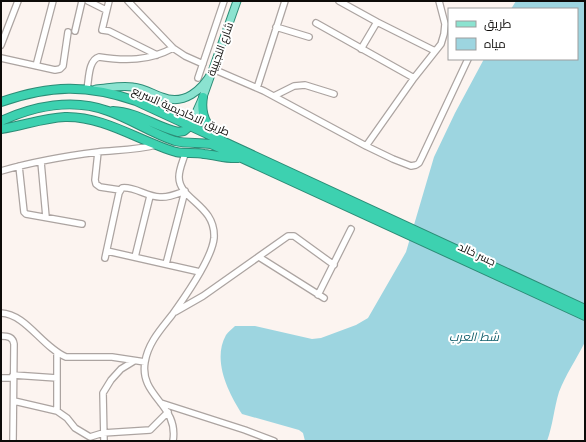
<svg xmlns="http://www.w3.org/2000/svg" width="586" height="442" viewBox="0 0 586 442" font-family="'Roboto Serif',Cairo,serif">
  <rect width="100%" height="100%" fill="#fcf4f0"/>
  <path fill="#9dd5e0" d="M516 1H585V342C577 358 565 376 559 392 554 408 553 425 547 441H305L303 433 299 430 242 414C228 392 212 360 226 335 228 332 232 329 235 326H255L312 339 321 338 356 325 368 318 406 252 434 157 455 113 484 59H577V9H511Z"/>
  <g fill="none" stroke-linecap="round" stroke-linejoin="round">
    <g stroke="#aca4a1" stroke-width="8">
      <path id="minor" d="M88 1 106 10
        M109 1 102 30 109 31 157 55
        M128 1 173 48 185 56 203 64
        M339 1 377 22 435 51
        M316 23 414 78
        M276 27 309 37
        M75 31 82 1
        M1 45 18 1
        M361 49 377 22
        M1 58 55 70 60 69 63 66 68 32
        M36 66 53 1
        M213 69 264 91 366 146 393 159 411 166 416 165 419 163 422 157 468 59
        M198 78 224 1
        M257 88 285 1
        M87 89C89 80 88 60 99 57 125 61 149 61 173 48
        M274 96 294 86 305 85 334 94
        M366 146 414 78 441 44 444 34 445 24 439 1
        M98 152 95 180 96 184 100 187 120 190
        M41 162 46 217
        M19 166 24 212 26 214 82 224
        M1 171C32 162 66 156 98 152 117 150 137 150 156 145
        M107 251 200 272
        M135 257 150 196
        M259 257 324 298
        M105 258 119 193 122 188C134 186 147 197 160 197 168 198 177 194 185 191
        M166 264 185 191
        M318 295 351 229
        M175 312 203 296 288 236H294L334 265
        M1 313C26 314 42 347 66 357H112L145 362
        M1 336C8 336 13 337 14 344L13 441
        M57 352V411
        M13 375 57 378
        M1 378H13
        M14 401 57 411 67 418 75 428 90 437 103 433 150 430 168 412
        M161 403 245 430 274 441
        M104 441 103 393 111 380 121 369 134 361
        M173 441C179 404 139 397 145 362 148 343 161 329 172 315 185 297 212 259 214 238 216 205 179 200 179 177 179 169 183 161 185 154"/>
    </g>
    <g stroke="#2c8c76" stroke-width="9">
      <path id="major" d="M96 89C109 88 121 85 133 87 144 88 153 94 162 97 184 106 202 90 212 72
        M190 126 203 97 237 1"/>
    </g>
    <g stroke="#2c8c76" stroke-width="10">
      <path id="highway" d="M203 97C200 114 206 127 220 137
        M1 102C50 85 87 84 136 101L585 309
        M113 111C137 112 156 127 178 132L184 131 190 126
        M1 121C34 106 73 98 108 111 131 119 151 133 175 141 187 144 199 142 211 144L585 316
        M1 129C22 126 43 118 65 117 104 116 139 141 176 152 185 154 195 152 204 154 216 155 226 159 238 158"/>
    </g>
    <use href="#minor" stroke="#fff" stroke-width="5.5"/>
    <use href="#major" stroke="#8be3d0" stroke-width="7"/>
    <use href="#highway" stroke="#3dd1b0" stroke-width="8"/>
  </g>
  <g text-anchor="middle" stroke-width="4" stroke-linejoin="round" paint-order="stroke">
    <g font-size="11" fill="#0d0b09" stroke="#fff">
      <text transform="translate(220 49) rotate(-70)" y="4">شارع النجيبية</text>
      <text transform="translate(181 111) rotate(24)" y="4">طريق الاكاديمية السريع</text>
      <text transform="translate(477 254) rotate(25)" y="4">جسر خالد</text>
    </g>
    <g font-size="12" font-style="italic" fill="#115d6a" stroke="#fff">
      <text x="474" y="341">شط العرب</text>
    </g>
  </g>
  <rect width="586" height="442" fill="none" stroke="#0d0b09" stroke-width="4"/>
  <rect x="448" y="8" width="130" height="52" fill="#ffffff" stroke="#9e9d9d"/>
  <rect x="456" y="21" width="20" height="6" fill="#8be3d0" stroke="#9e9d9d"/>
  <text x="484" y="28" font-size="12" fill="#0d0b09">طريق</text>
  <rect x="456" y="38" width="20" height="12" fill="#9dd5e0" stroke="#9e9d9d"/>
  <text x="484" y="48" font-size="12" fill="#0d0b09">مياه</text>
</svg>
